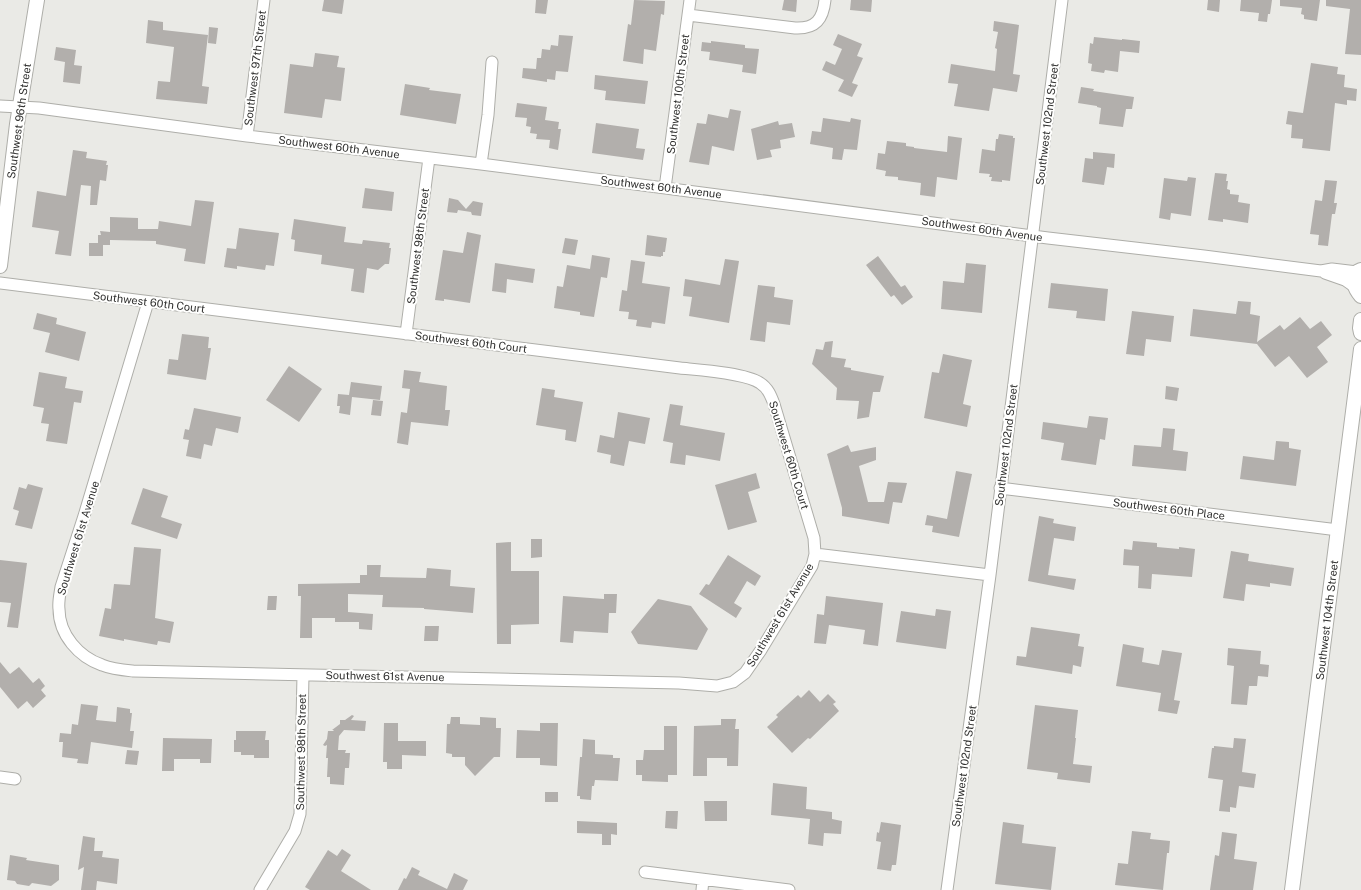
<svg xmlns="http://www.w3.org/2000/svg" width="1361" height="890" viewBox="0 0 1361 890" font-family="'Public Sans',sans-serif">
  <rect width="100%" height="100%" fill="#eaeae6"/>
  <path fill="#b2afac" d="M324 0H344L342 14 322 11Z
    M536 0H548L546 14 535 13Z
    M634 0 665 1 664 15 661 14 656 51 644 49 643 64 623 61 628 24 631 25Z
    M784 0H797L796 12 782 10Z
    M851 0H872L871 12 850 10Z
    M1208 0H1220L1219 12 1207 10Z
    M1241 0H1272L1270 14H1268L1267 22 1258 21 1259 13 1240 11Z
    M1280 0H1320L1317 21 1304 19V15L1301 14 1302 8 1280 6Z
    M1326 0H1361V55L1345 54 1350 9 1326 6Z
    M148 20 163 22V30L208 35 202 86 209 87 207 104 156 99 158 81 170 82 174 47 146 43Z
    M994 21 1019 25 1013 74 1020 75 1017 92 993 88 989 111 954 106 958 84 948 83 951 64 995 71 997 49 995 48 998 32 993 31Z
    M209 27 218 28 216 44 208 43Z
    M838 34 862 44 857 56 863 58 852 83 858 85 852 97 838 91 844 80 822 70 826 61 835 65 842 49 833 45Z
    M559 35 573 36 568 72 556 71 555 80 547 79V82L522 78 523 68 536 69 537 58H541L542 49 550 50 551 45 558 46Z
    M1094 37 1122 40V39L1140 41 1139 53 1120 51 1118 72 1105 70 1104 73 1091 71 1092 64 1088 63 1090 43 1093 44Z
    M711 41 745 45V48L759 49 756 74 742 72 743 65 709 60 710 52 701 51 702 42 711 43Z
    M56 47 76 50 74 65 82 66 80 84 63 82 65 62 54 60Z
    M315 53 339 56 337 67 345 68 341 101 325 99 322 118 284 113 290 64 313 67Z
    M1311 63 1338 67 1337 74 1345 75 1344 87 1357 89 1356 101 1347 100V105L1335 103 1330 151 1302 148 1303 139 1291 138 1292 125 1286 124 1288 111 1303 113Z
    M595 75 648 81 645 104 605 100 606 91 594 89Z
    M405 84 430 88 429 90 461 94 456 124 400 115Z
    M1081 87 1094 89 1093 91 1134 97 1132 109H1126L1123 127 1099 124 1101 108 1097 107V106L1078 103Z
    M517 103 547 107 545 120 559 122 558 129H561L558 150 549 148 550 140 536 139 537 134 530 133 531 127 526 126 527 118 515 117Z
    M730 109 741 111 734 151 712 146 709 165 689 162 697 123 706 124 708 114 728 118Z
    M823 118 850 122 851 118 861 120 857 150 844 149 842 160 832 159 833 148 810 144 812 131 821 132Z
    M778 121 779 125 792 123 795 137 780 140 781 148 770 150 772 157 757 160 751 129Z
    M596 123 639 129 636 148 645 149 643 160 592 153Z
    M999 134 1013 136V138H1015L1010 181 1002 180V182L991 181 992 177H989L990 174 979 173 982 149 995 151 996 139H998Z
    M948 136 962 138 957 180 937 177 935 197 920 195 921 183 898 180V177L885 176 886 171 876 169 878 153 885 154 887 141 906 143V146L914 147V148L947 152Z
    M73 150 87 152 86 158 107 161 106 165H108L106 181 100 180 97 205H90L91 186 81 185 71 256 55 254 59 231 32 227 37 191 66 196Z
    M1093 152 1115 154 1114 168 1107 167 1104 185 1082 182 1085 158 1093 159Z
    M1215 173 1227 174 1226 181H1228L1227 189 1230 190V194L1239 195 1238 202 1250 204 1248 223 1223 219V222L1208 220Z
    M1188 177 1196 178 1191 216 1171 213 1170 220 1159 218 1164 178 1187 181Z
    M1325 180 1337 181 1334 203H1337L1335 214H1332L1328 246 1318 245 1319 235 1310 234 1315 200 1322 201Z
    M365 188 394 192 392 211 362 208Z
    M449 198 458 200 466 209 473 201 483 203 481 216 472 215 471 212 458 210 457 213 447 212Z
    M195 200 214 202 205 264 184 261 186 249 156 244V241L110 240V245H103V256H89V243H98V235H101L100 231 110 232V217L138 218V229H158L159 221 191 226Z
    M294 219 346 227 344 242 362 244 363 240 390 243 389 248H391L389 264H385L378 270 367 268 364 293 351 291 354 269 321 264 322 255 294 251 295 240 291 239Z
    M239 228 279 233 274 266 266 265 265 270 237 266V269L224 267 227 248 236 249Z
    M467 232 481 235 470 303 444 299V301L435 300 443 250 463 253Z
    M647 235 667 238 665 252H663V256H661V257L645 255Z
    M565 238 578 240 575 255 562 253Z
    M592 255 610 258 607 278 601 277 594 317 580 315V312L554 308 557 286 563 287 567 265 590 269Z
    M878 256 901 287 905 285 913 297 902 305 894 295 891 297 866 265Z
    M725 259 739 261 729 323 689 316 692 297 683 296 685 279 720 285Z
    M631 260 645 262 642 283 670 287 665 324 652 322 651 328 636 326 637 320 628 319 629 312 619 311 622 290 627 291Z
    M495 263 535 269 533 283 507 279 506 293 492 291Z
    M966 263 986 265 982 313 941 309 943 281 964 283Z
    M1051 283 1108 289 1105 321 1076 318 1077 311 1048 308Z
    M758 285 775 287 774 297 793 300 790 325 767 322 765 342 750 340Z
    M1238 301 1251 302 1250 314 1260 316 1257 342 1280 325 1284 330 1300 317 1310 329 1321 321 1332 335 1317 347 1328 362 1307 378 1289 356 1275 367 1257 344 1190 336 1193 309 1236 314Z
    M1132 311 1174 316 1171 342 1146 339 1144 356 1126 354Z
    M37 313 57 318 56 324 86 332 79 361 45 352 50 333 33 329Z
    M182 334 209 337 208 348H211L206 380 167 374 169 359 178 360Z
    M833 341 831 357 846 359 844 367 851 368V370L884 376 880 392H873L869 417 857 419 859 401 836 400 837 388 812 364 816 349 823 350 825 342Z
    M943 354 972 360 963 404 971 406 967 427 924 418 932 372 939 373Z
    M289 366 322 389 299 422 266 400Z
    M404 370 421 372 419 382 447 386 445 410H450L448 426 411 422 408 445 397 443 401 412 407 413 410 389 402 388Z
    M39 372 67 377 65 388 83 391 81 403 74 402 67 444 46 441 49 424 41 423 44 408 33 406Z
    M351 382 382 386 380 400 352 397 350 415 339 413 340 406H337L338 394 349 395Z
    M1166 386 1179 388 1177 401 1165 399Z
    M542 388 555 390 554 397 583 402 576 442 565 440 566 430 536 425Z
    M373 400 383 401 381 416 371 415Z
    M670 404 683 406 680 425 725 433 720 461 686 455 685 465 670 463 673 443 663 441Z
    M194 408 241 417 238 433 216 428 212 446 204 444 201 459 186 456 189 440 183 439 185 429 189 430Z
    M618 412 650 418 645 444 629 441 624 466 610 463 611 455 597 452 600 435 614 438Z
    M1089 416 1108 418 1105 440 1100 439 1096 465 1061 460 1064 443 1041 439 1043 422 1087 428Z
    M1163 428 1175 429 1173 450 1188 452 1186 471 1132 466 1134 445 1161 447Z
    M1276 441 1289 442V448L1301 450 1296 486 1240 479 1243 456 1274 460Z
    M848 445 851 452 876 447V460L859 466 868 502H884L888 482 907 483 902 503 893 502 889 524 842 516V508L827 454Z
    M956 471 972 474 959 537 932 532 933 526 925 525 927 515 947 519Z
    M756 473 760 488 748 492 757 522 728 530 715 485Z
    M28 484 43 488 32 529 15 525 19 511 13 509 19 487 26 489Z
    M143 488 168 496 161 517 182 524 177 539 131 524Z
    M1039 516 1054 519 1053 523 1076 527 1074 541 1054 538 1048 575 1076 579 1074 590 1028 581Z
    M531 539H542V557L531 558Z
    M1133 541 1157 543V547L1179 549V547L1195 549 1192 577 1152 574 1151 589 1138 588 1139 566 1123 565 1124 549 1132 550Z
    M511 542V571H539V624L511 625V644H497L496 543Z
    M134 547 161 549 155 618 174 622 170 643 158 641 157 645 124 639V641L99 636 105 608 111 609 114 584 130 585Z
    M1231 551 1249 554 1248 561 1294 568 1291 586 1270 583V587L1246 584 1244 601 1223 598Z
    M728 555 761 576 755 586 747 581 734 603 742 608 736 618 699 594 706 584 709 585Z
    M0 560 27 563 18 628 7 627 11 603 0 602Z
    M367 565H381L380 577 426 578 427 568 451 570 450 586 475 588 473 613 424 609V608L382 607 383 595 348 594V612L373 614 372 630 359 629V622H335V618H312V638H300L301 596H298V584L360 583V575H367Z
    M604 594H617L616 613H609L608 633 574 631 573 643 560 642 563 596 604 599Z
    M268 596H277L276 610H267Z
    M826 596 883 603 878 646 863 644 865 630 829 625 826 644 814 643 817 614 824 615Z
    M658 599 691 606 708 629 697 650 638 644 631 632Z
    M936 609 951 611 946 649 896 642 901 611 935 616Z
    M425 626H439L438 641H424Z
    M1031 627 1080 634 1078 646 1084 647 1081 667 1073 665 1072 674 1016 665 1017 656 1026 657Z
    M1123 644 1144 648 1142 662 1159 665 1162 650 1182 653 1174 700 1180 701 1177 714 1158 711 1161 693 1116 686Z
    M1228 648 1261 651 1260 664 1269 665 1268 677 1258 676 1257 686H1249L1247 705 1231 704 1234 666 1227 665Z
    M0 662 10 674 19 667 33 683 39 678 45 686 41 690 46 696 33 708 27 701 18 709 0 687Z
    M809 690 820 702 828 694 836 702 833 704 839 711 810 739 808 738 792 753 767 727 778 717 776 715 798 695 801 698Z
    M81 704 98 706 96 720 116 722 117 707 130 709V713H132L130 731H134L132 748 91 742 88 764 77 763 78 759 62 757 63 742H59L60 733 71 734 72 724 78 725Z
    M1035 705 1078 710 1075 738H1076L1073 764 1092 766 1090 783 1057 779 1058 773 1027 769Z
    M352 715 354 716 351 720 366 721 365 731 344 730 339 736 338 750H346L345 753H350L349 768H345L344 785 330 784V777H327L328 758H326L327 745 325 746 323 745 327 739 328 731H333L334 730H332L340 724V720H345Z
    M451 717H460V724L480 725V717L496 718V728H501L500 757H494L475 776 465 765V757H452V754L446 753 447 724H450Z
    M721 719H736L735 729H739L738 766H727V758H707V776H693L694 726 721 725Z
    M384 723H398V741H426V756L402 755V769H387V762H383Z
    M540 723H558L557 766 540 765V758H516L517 730 540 731Z
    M664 726H677V775H668V782L642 781V775H636V760H643L644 750H664Z
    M236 731H266L265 740H269V758H254V755H241V752H234V740H236Z
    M163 738 212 739 211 763H200V759H174V771H162Z
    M1234 738 1246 739 1242 772 1256 774 1254 788 1239 786 1236 808 1230 807V812L1219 811 1223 780 1208 778 1212 748H1214V746L1233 748Z
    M583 739 595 740V754L613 755V758H620L618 781 595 780 594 786H592L591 800 580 799V796H577L580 757H582Z
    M127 750 139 751 137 765 125 764Z
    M773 783 807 787 806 809 832 812V819L842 821 841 834 824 833 823 846 808 844 810 819 771 815Z
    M545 792H558V802H545Z
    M704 801H727V821H705Z
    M666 811H678L677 829 665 828Z
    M577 821 617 823V835L611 834V845H602V834L577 833Z
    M881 822 901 825 896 865H892L891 871 877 869 881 842 876 841 877 832 879 833Z
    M1003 822 1024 825 1022 843 1056 847 1051 890 995 884Z
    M1132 831 1151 833 1150 839 1170 841 1169 853H1167L1163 890 1115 885 1118 863 1128 864Z
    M1222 832 1237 834 1234 859 1257 862 1253 890H1210L1215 855 1219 856Z
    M83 836 95 838 94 851H103L102 857 119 859 117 884 97 881 96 890H81L84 867 78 870Z
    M342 849 351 855 341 871 371 890H310L305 887 328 850 337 856Z
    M10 855 27 858 26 860 59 865V880L51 886 32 883 29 886 17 884 15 881 7 880Z
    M412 867 420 871 418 875 447 889 454 873 468 880 463 890H398L404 878 406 879Z"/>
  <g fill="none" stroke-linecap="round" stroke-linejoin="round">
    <g stroke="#aeaea9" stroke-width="13">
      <path id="minor" d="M688 15 795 28C816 29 823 19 825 0
        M0 106 39 108 247 136 481 164 1048 238 1204 256 1321 271 1332 269 1357 272
        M247 136 264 0
        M481 164 488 115 492 62
        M665 188 690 0
        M1325 273 1345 280 1355 287
        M0 283 680 368C699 370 745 373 760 383 768 388 771 396 774 404L814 538 815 554 812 566 761 650 745 673 733 682 717 686 679 683 133 671C123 670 112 669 102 665 79 657 59 635 59 609 58 602 60 594 61 587L84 516 148 302
        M406 334 429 158
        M1000 488 1338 530
        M815 554 990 575
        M0 777 15 779
        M645 872 789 890
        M260 890 295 831 300 814 303 675
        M702 890 703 880
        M947 890 990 575 1062 0"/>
    </g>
    <g stroke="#aeaea9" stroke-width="16">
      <path id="tertiary" d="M0 266 17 124 37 0
        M1361 270 1357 272C1351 280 1355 289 1361 296
        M1361 320 1360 328 1361 333
        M1292 890 1361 349"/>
    </g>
    <use href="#minor" stroke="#fff" stroke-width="11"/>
    <use href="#tertiary" stroke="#fff" stroke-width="14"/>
  </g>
  <g text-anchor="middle" stroke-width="4" stroke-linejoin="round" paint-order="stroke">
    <g font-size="11" fill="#313130" stroke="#fffffe">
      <text transform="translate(255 68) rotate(-83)" y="4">Southwest 97th Street</text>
      <text transform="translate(678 94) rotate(-83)" y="4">Southwest 100th Street</text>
      <text transform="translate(19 121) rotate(-82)" y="4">Southwest 96th Street</text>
      <text transform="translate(1047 124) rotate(-83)" y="4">Southwest 102nd Street</text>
      <text transform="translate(339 147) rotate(7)" y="4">Southwest 60th Avenue</text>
      <text transform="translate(661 187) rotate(7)" y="4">Southwest 60th Avenue</text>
      <text transform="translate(982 229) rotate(8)" y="4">Southwest 60th Avenue</text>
      <text transform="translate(418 246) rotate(-83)" y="4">Southwest 98th Street</text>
      <text transform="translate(149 302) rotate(7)" y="4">Southwest 60th Court</text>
      <text transform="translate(471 342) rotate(7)" y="4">Southwest 60th Court</text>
      <text transform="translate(1006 445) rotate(-83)" y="4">Southwest 102nd Street</text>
      <text transform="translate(789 455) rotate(73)" y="4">Southwest 60th Court</text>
      <text transform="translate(1169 509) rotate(7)" y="4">Southwest 60th Place</text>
      <text transform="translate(78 538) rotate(-73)" y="4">Southwest 61st Avenue</text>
      <text transform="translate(780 615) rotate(-59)" y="4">Southwest 61st Avenue</text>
      <text transform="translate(1327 620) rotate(-83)" y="4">Southwest 104th Street</text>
      <text transform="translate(385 676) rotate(1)" y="4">Southwest 61st Avenue</text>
      <text transform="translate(301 752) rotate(-89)" y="4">Southwest 98th Street</text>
      <text transform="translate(964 766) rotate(-82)" y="4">Southwest 102nd Street</text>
    </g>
  </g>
</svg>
